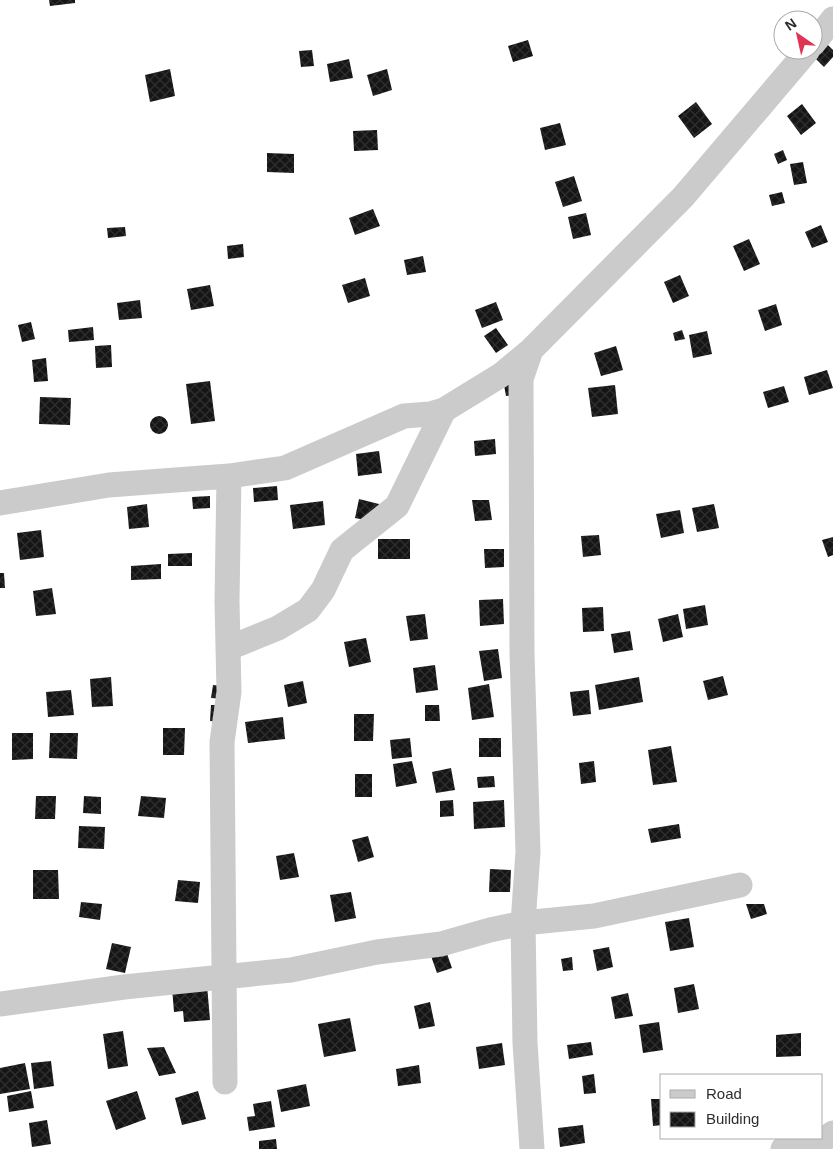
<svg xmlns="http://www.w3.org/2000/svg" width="833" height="1149" viewBox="0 0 833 1149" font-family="Helvetica,sans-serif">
  <defs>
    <pattern id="building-cross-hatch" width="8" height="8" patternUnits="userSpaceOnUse" patternTransform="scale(1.25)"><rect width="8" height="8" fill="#151515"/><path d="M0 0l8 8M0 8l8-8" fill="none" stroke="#2f2f2f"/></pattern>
  </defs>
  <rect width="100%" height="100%" fill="#fff"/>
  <path fill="url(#building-cross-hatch)" d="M49 0H75V3L50 6Z
    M528 40 533 56 513 62 508 46Z
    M827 44 833 50V57L824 67 815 58Z
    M312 50 314 66 301 67 299 51Z
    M349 59 353 78 330 82 327 64Z
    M170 69 175 96 150 102 145 75Z
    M387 69 392 90 373 96 367 75Z
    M696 102 712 124 694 138 678 116Z
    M802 104 816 123 801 135 787 116Z
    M560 123 566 145 545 150 540 128Z
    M377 130 378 150 354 151 353 131Z
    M783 150 787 160 778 164 774 154Z
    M267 153 294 154V173L267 172Z
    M803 162 807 183 794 185 790 164Z
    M574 176 582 201 563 207 555 182Z
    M782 192 785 203 772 206 769 195Z
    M373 209 380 226 355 235 349 218Z
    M586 213 591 235 573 239 568 217Z
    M821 225 828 242 812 248 805 232Z
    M125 227 126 236 108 238 107 228Z
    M749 239 760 264 744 271 733 246Z
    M243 244 244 257 228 259 227 246Z
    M423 256 426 272 407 275 404 260Z
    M680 275 689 296 673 303 664 282Z
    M365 278 370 296 348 303 342 285Z
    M210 285 214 306 191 310 187 289Z
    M140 300 142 318 119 320 117 303Z
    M496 302 503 320 482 328 475 310Z
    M776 304 782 325 765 331 758 310Z
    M31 322 35 339 22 342 18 325Z
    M93 327 94 340 69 342 68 330Z
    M496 328 508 345 496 353 484 336Z
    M682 330 685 339 675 341 673 333Z
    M707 331 712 354 693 358 689 335Z
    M111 345 112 367 96 368 95 346Z
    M616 346 623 370 601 376 594 353Z
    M46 358 48 381 34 382 32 360Z
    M827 370 833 388 809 395 804 377Z
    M210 381 215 421 191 424 186 384Z
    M514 383 515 395 506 396 504 385Z
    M615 385 618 414 592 417 588 388Z
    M784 386 789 402 768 408 763 392Z
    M40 397 71 398 70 425 39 424Z
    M150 425a9 9 0 1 1 18 0a9 9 0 1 1-18 0Z
    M495 439 496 454 475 456 474 441Z
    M379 451 382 473 358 476 356 454Z
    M277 486 278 500 254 502 253 488Z
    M210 496V508L193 509 192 497Z
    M359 499 379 504 374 522 355 518Z
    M472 500H489L492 520 475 521Z
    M323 501 325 525 293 529 290 505Z
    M147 504 149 527 129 529 127 507Z
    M714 504 719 528 697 532 692 508Z
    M680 510 684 533 661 538 656 514Z
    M41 530 44 557 20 560 17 533Z
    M599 535 601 555 583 557 581 536Z
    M833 537V555L828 557 822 540Z
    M378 539H410V559H378Z
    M484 549H504V567L485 568Z
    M192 553V566H168V554Z
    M161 564V579L131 580V566Z
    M0 573H4L5 588H0Z
    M52 588 56 614 36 616 33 591Z
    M503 599 504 624 480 626 479 600Z
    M705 605 708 625 686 629 683 609Z
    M603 607 604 631 583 632 582 608Z
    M425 614 428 639 410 641 406 616Z
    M678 614 683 637 663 642 658 619Z
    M630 631 633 650 614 653 611 634Z
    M366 638 371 662 349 667 344 642Z
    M498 649 502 678 484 681 479 651Z
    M435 665 438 690 416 693 413 668Z
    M723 676 728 695 708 700 703 681Z
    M111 677 113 706 92 707 90 679Z
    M639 677 643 702 599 710 595 685Z
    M303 681 307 703 288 707 284 685Z
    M489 684 494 717 472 720 468 688Z
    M213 685 227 686 226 699 211 698Z
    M71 690 74 715 48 717 46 692Z
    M589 690 591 714 573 716 570 692Z
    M211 705H224L222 722 210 721Z
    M425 705H439L440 721H425Z
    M354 714H374L373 741H354Z
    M283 717 285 739 248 743 245 722Z
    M163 728H185L184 755H163Z
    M12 733H33V759L12 760Z
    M50 733H78L77 759 49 758Z
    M410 738 412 757 392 759 390 740Z
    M479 738H501V757H479Z
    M671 746 677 782 653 785 648 750Z
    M412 761 417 783 396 787 393 764Z
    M594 761 596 782 581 784 579 763Z
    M451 768 455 790 436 793 432 772Z
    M355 774H372V797H355Z
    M494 776 495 787 478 788 477 777Z
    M36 796H56L55 819H35Z
    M84 796 101 797V814L83 813Z
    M141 796 166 798 164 818 138 816Z
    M453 800 454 816 440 817V801Z
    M504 800 505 827 474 829 473 802Z
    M679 824 681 838 651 843 648 829Z
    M79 826 105 827 104 849 78 848Z
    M368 836 374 857 358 862 352 840Z
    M294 853 299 877 280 880 276 856Z
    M490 869 511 870 510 892H489Z
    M33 870H58L59 899H33Z
    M178 880 200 882 198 903 175 901Z
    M351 892 356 918 335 922 330 895Z
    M81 902 102 904 100 920 79 917Z
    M746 904H764L767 914 751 919Z
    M689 918 694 947 670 951 665 922Z
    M112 943 131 947 125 973 106 969Z
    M609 947 613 967 597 971 593 950Z
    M446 951 452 968 437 973 431 956Z
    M572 957 573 970 563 971 561 959Z
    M694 984 699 1009 678 1013 674 988Z
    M207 985 210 1020 184 1022 183 1011 174 1012 172 988Z
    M628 993 633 1016 615 1019 611 997Z
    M430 1002 435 1026 419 1029 414 1006Z
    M350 1018 356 1051 324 1057 318 1024Z
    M659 1022 663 1050 643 1053 639 1025Z
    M123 1031 128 1066 108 1069 103 1034Z
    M801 1033V1056L776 1057V1035Z
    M591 1042 593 1055 569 1059 567 1045Z
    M502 1043 505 1065 479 1069 476 1047Z
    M164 1047 176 1073 159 1076 147 1048Z
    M51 1061 54 1086 34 1089 31 1063Z
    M25 1063 30 1089 0 1094V1068Z
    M419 1065 421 1083 398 1086 396 1069Z
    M594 1074 596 1093 584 1094 582 1076Z
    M306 1084 310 1106 281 1112 277 1090Z
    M31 1091 34 1108 9 1112 7 1096Z
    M137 1091 146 1119 116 1130 106 1101Z
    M198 1091 206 1119 182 1125 175 1098Z
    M651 1099H662V1125L653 1126Z
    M271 1101 275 1127 249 1131 247 1117 255 1116 253 1104Z
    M47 1120 51 1144 32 1147 29 1123Z
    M583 1125 585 1143 560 1147 558 1128Z
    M276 1139 277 1149H259V1141Z"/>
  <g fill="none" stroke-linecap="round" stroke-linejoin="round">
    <path stroke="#cbcbcb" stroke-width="25" d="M813 44 833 19
      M0 503 109 485 229 476 285 468 404 416 430 414 444 410 501 375 531 350
      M229 648 278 628 308 610 323 590 342 550 397 506 444 410
      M0 1004 124 987 291 970 377 952 441 944 490 930 523 923 594 916 740 885
      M225 1082 222 742 229 692 227 601 229 476
      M532 1149 525 1043 523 923 528 852 522 653 521 379 531 350 683 197 808 50
      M783 1149 823 1140 833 1133"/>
  </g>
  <rect x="660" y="1074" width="162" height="65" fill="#ffffff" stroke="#ababab"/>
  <rect x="670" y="1090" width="25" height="8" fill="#cbcbcb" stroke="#ababab"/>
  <text x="706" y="1099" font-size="15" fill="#2e2e2e">Road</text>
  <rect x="670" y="1112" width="25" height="15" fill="url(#building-cross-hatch)" stroke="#ababab"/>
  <text x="706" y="1124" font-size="15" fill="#2e2e2e">Building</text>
  <g transform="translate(798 35) rotate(326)"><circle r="24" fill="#ffffff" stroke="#ababab"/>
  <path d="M0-4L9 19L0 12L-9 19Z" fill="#e13453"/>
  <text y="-8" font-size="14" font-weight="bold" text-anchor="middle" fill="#2e2e2e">N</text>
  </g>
</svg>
